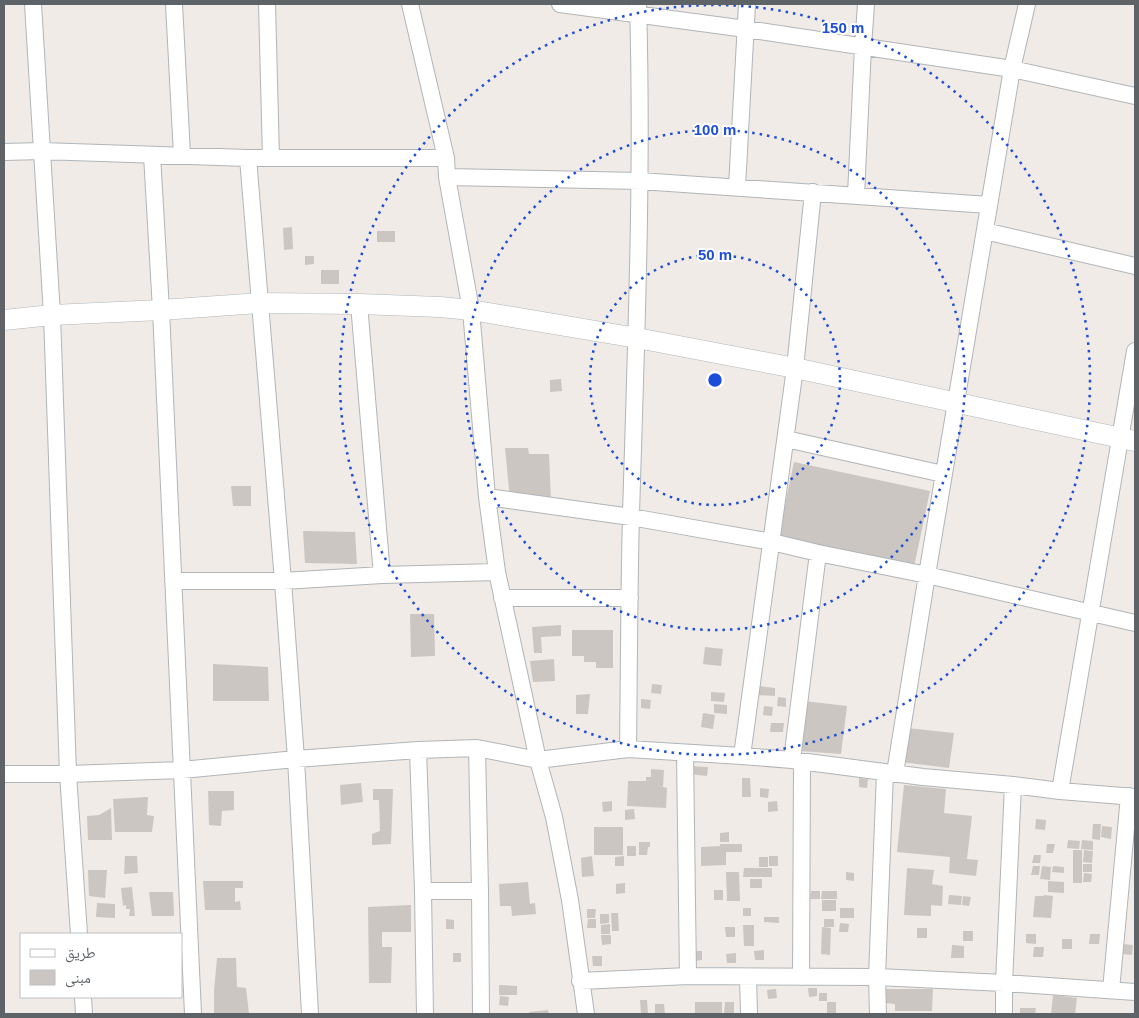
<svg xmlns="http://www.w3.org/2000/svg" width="1139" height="1018" viewBox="0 0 1139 1018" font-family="Helvetica,'Noto Naskh Arabic',sans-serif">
  <rect width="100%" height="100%" fill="#f0ebe6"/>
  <path fill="#cbc6c2" d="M292 227 293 249 284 250 283 228Z
    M377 231H395V242H377Z
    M305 256H314V264L305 265Z
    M321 270H339V284H321Z
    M561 379 562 391 550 392V380Z
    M505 448H528L529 454H549L551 501 510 500Z
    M794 462 930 491 914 567 778 538Z
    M231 486H251V506H233Z
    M303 531 355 532 357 564 305 563Z
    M410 614H434L435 656 411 657Z
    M561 625V636L541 637 542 653H534L532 627Z
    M572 630H613V668H596V662H584V656H572Z
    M705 647 723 649 721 666 703 664Z
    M554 659 555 681 533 682 530 661Z
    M213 664 268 667 269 701H213Z
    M652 684 662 685 661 694 651 693Z
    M758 686 775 688V696L757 695Z
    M711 692 725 693 724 702 711 701Z
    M590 694 588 714H576V695Z
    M778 697 786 698V707L777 706Z
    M641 699 651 700 650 709 641 708Z
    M804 701 847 706 841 754 799 751Z
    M714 704 727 705V714L714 713Z
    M764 706 773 707 772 716 763 715Z
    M703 713 715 715 713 729 701 727Z
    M771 723H784L783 732H770Z
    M907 728 954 733 949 768 901 762Z
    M690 766 708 767 707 776 689 774Z
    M651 769 664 770 663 787 667 788 666 808 627 806 628 781H646V777H651Z
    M742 778H750L751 797H742Z
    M859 778 868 779 867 788 859 787Z
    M361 783 363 802 341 805 340 785Z
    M904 785 946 789 944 813 972 816 967 859 978 860 976 876 949 873 950 857 897 852Z
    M760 788 769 789 768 798 760 797Z
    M373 789H393L391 844 372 845V834L380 831 379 800H373Z
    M208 791H234V810L222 811 221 826 209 825Z
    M148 797 147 815 154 816 152 832H115L113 799Z
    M612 801V811L603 812 602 802Z
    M777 801 778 811 768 812V802Z
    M111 808 112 840H88L87 816 99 815Z
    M634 809 635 819 625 820V810Z
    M1036 819 1046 820 1045 830 1035 829Z
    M1093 824H1101L1100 840 1092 839Z
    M1102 826 1112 827 1111 839 1101 837Z
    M594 827H623V855H594Z
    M729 832V842H720V833Z
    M1068 840 1080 841 1079 849 1067 848Z
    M1082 840 1093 841V850L1081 849Z
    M639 842H650V847H648L647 855H639Z
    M720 844H742V852H726V865L701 866V847L720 846Z
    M1047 844H1055L1053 853H1046Z
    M627 846H636V856H627Z
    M1073 850H1082V883H1073Z
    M1084 850 1093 851 1092 863 1083 862Z
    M1034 855H1041L1040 863H1032Z
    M125 856H137L138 873 124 874Z
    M592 856 594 876 582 877 581 858Z
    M624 856V866H615V857Z
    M769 856H778V866H769Z
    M759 857H768V867H759Z
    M1083 864H1092V872H1083Z
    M1033 866H1040L1039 875H1031Z
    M1042 866 1051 867 1050 880 1040 879Z
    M1053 866 1064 867V873L1052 872Z
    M744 868H772V877H743Z
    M907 868 934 870 932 884 943 886 942 906 931 905V916L904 915Z
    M88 870H107L105 898 89 896Z
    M726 872H739L740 901H727Z
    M846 872 854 873V881L846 880Z
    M1084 873 1092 874 1091 882H1083Z
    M750 879H762V888H750Z
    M203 881H243V888H235V902L240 901 241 910H205Z
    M1048 881 1064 882V893L1048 892Z
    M528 882 530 904 535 903 536 914 512 916 511 906H500L499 884Z
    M625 883V893L616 894V884Z
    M132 887 135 916H129L130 909H126V905L123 906 121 888Z
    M714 890H723V900H714Z
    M811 891H820V899H810Z
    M822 891H837V899H821Z
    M149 892H173L174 916H152Z
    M949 895 962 896 961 905 948 904Z
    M1044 895 1053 896 1051 918 1033 917 1035 896H1044Z
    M963 896 971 897 969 906 962 905Z
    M822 900H836V911H822Z
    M97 903 115 904V918L96 917Z
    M411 905V932H382V947H392L391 983H369L368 907Z
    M743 908H751V916H743Z
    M840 908H854V918H840Z
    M587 909H596L595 918H587Z
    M611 913H618L619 931H612Z
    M600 914H609V923L600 924Z
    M764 917H779V923L764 922Z
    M446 919 454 920V929H446Z
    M588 919H596V928H587Z
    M824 919H834V927H824Z
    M840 923 849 924 848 932H839Z
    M610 924V934H601V925Z
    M743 925H754V946H744Z
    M725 927H735V937H726Z
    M822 927 831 928 830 955 821 954Z
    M917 928H927V938H917Z
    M963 931H973V941H963Z
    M1026 934H1036V944L1026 943Z
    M1090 934H1100L1099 944H1089Z
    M601 935H611V944L602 945Z
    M1062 939H1072V949H1062Z
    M1123 944 1133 945 1132 955 1123 954Z
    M952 945 964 946V958H951Z
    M1034 947H1044L1043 957H1033Z
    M764 950V960H755L754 951Z
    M693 951H702V960L693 961Z
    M453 953H461V962H453Z
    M736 953V963H727L726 954Z
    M592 956H602V966H593Z
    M217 958H236L237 987 246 988 249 1014H214V991Z
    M499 985 517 986V995H499Z
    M808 988H817V996L809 997Z
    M776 989 777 998 768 999 767 990Z
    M885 989H933L932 1011H895V1004L885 1003Z
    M819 993H827V1001H819Z
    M1053 995 1077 998 1075 1014H1051Z
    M500 996 509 997 508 1006 499 1005Z
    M640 1000H647L648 1014H641Z
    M695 1002H722V1014H695Z
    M725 1002H734V1014H724Z
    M827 1002H836V1014H827Z
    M655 1004H664L665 1014H655Z
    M1020 1008H1036L1035 1014H1020Z
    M548 1010 549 1014H529V1012Z"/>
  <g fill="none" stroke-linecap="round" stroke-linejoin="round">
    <g stroke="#b1b5b8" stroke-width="18">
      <path id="minor" d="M33 4 52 315 68 774 79 934
        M174 4 182 155
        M267 4 271 158
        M410 4 446 158 447 177 471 310 487 497 497 572 538 760 554 817 570 900 586 1014
        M560 4 746 29 1012 69 1135 96
        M4 152 42 151 248 158H446
        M152 155 161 310 193 1014
        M248 158 283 581 296 759 310 1014
        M447 177 640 181 989 205
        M737 187 747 4
        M856 195 863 47 866 4
        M985 231 1135 266
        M359 304 382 575
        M786 439 943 474
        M487 497 631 517 772 542 818 553 927 575 1135 623
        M173 581H283L382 575 497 572
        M502 598H630
        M477 748 480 891 481 1014
        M628 749C629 670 629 592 631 514 636 344 643 174 638 4
        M418 750 423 891 425 1014
        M685 753 688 976
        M742 756 795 368 813 192
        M792 760 818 553
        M895 773 927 575 1012 69 1027 4
        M4 774H68L182 770 296 759 418 750 477 748 538 760 628 749 742 756 792 760 923 777 1013 785 1060 791 1135 797
        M1060 791 1135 351
        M423 891H480
        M748 977 749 1014
        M801 977 802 762
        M580 981 688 976 877 977 1004 983 1135 992
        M1111 990 1129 796
        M83 997 84 1014
        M878 1014 877 977 885 772
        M1004 1014V983L1013 785"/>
    </g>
    <g stroke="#b1b5b8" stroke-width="21">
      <path id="tertiary" d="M4 320 52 315 161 310 259 303 359 304 440 307 471 310 637 338 795 368 1135 441"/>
    </g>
    <use href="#minor" stroke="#fff" stroke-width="16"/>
    <use href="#tertiary" stroke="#fff" stroke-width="20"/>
  </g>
  <g fill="none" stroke="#1d4ed8" stroke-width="2.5" stroke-dasharray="2.5 5">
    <circle cx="715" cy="380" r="125"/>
    <circle cx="715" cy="380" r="250"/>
    <circle cx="715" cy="380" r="375"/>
  </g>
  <circle cx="715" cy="380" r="8" fill="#1d4ed8" stroke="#fff" stroke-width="2.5"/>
  <g font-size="15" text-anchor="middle" font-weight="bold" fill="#1d4ed8" stroke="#fff" stroke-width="4" stroke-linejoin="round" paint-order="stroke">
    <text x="843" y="33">150 m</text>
    <text x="715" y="135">100 m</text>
    <text x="715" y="260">50 m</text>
  </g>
  <rect width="1139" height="1018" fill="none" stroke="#5d6366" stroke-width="10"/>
  <rect x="20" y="933" width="162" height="65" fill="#ffffff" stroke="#bec1c2"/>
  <rect x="30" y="949" width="25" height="8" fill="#ffffff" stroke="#bec1c2"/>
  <text x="65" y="958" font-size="15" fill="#5d6366">طريق</text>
  <rect x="30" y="970" width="25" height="15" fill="#cbc6c2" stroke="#bec1c2"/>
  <text x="65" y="983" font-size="15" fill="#5d6366">مبنى</text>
</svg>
